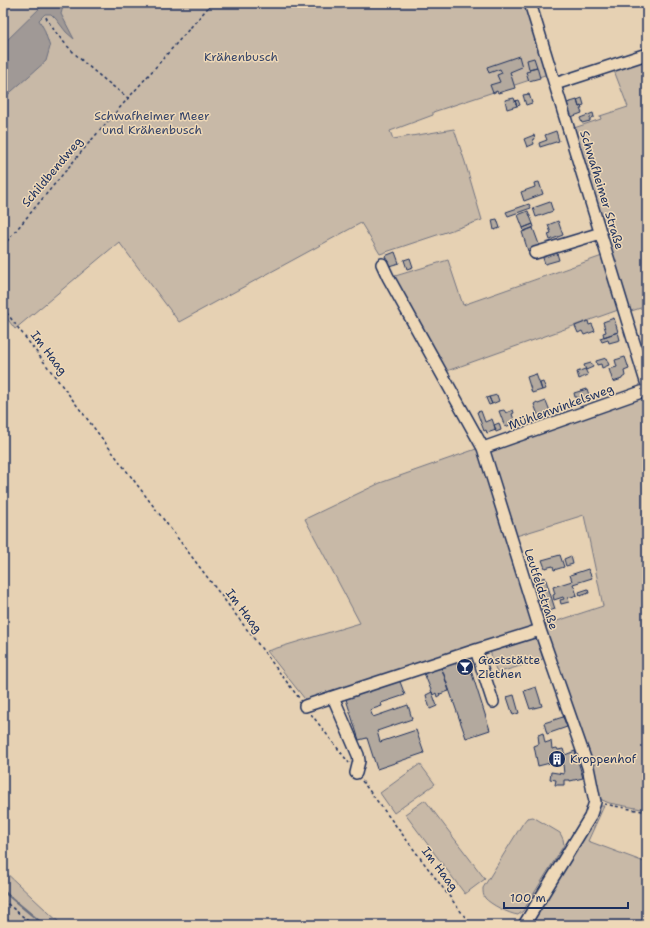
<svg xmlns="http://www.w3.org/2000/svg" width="650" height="928" viewBox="0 0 650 928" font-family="'Shantell Sans',sans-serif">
  <rect width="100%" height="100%" fill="#e6d1b3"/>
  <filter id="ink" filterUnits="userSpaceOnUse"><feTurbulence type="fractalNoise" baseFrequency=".025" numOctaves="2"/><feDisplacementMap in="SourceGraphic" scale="8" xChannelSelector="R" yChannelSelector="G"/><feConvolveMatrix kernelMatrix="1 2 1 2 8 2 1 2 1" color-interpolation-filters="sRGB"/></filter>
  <g filter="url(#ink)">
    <path fill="#c8b9a7" stroke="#727482" d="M3 3H526L548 74 433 112V115L390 131 393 139 454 129 465 162 482 220 380 254 361 223 179 322 119 242 15 329 3 313Z
      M647 57V306L628 312 574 128 601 119 600 116 628 107 613 68Z
      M605 255 621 309 444 372 392 277 448 260 463 305Z
      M647 395V810L609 803 600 799 542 626 603 606 584 515 513 537 489 457 494 449Z
      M479 448 535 629 308 703 267 651 360 623 305 519 380 483Z
      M536 637 543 659 497 673 490 651Z
      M420 764 435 784 394 813 380 793Z
      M425 800 485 879 465 894 405 814Z
      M601 806H604L588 841 647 863V925H527L598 808Z
      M533 817 560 833 563 839 564 845 523 911 518 915C509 914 490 904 485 898 483 895 483 892 483 888L523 823 527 818Z
      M3 870 62 925H3Z"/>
    <path fill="#a09996" stroke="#6b6f80" d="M45 3H64L61 14 74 39 66 32 56 19 51 14H45L39 20 44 29 50 47 46 61 3 99V44Z"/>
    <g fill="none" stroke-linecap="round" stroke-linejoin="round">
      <path stroke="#6b6f80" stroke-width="2.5" d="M3 891 44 925"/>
    </g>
    <path fill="#b3a99e" stroke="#1b2f5e" d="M519 56 522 67 510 72 515 88 498 93 497 91 493 93 490 85 500 82 497 75 502 73 500 69 489 73 487 67Z
      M534 58 537 67 529 69 527 60Z
      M537 67 540 78 529 81 526 72 530 71 529 69Z
      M529 94 532 103 526 105 523 95Z
      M514 98 517 106 507 109 505 100Z
      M582 98 584 105 579 107 577 100Z
      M518 100 520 105 517 106 515 101Z
      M577 100 579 107 581 106 582 109H580L582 113 571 117 567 103Z
      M593 113 594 117 590 118V121L582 123 580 118Z
      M556 131 559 141 540 147 539 143 547 140 545 135Z
      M534 135 535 139 533 140 534 144 527 147 524 139Z
      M539 182 543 194 524 201 521 192 535 187 534 183Z
      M550 202 553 211 536 217 533 208Z
      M529 204 531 208 508 216 506 212Z
      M528 211 533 224 523 228 518 215Z
      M497 219 500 228 494 230 492 220Z
      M558 221 563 235 550 240 548 234 551 233 548 225Z
      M533 224 534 227 524 231 523 228Z
      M533 228 540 247 528 251 522 232Z
      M556 250 559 260 545 264 542 255Z
      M395 252 399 263 389 266 385 256Z
      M410 258 413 267 407 269 404 260Z
      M614 318 618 332 604 337 603 333 606 332 603 322Z
      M588 321 589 325 592 324 595 331 584 335 582 331 578 333 575 326Z
      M618 332 620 340 609 343 608 340 602 342 600 338Z
      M625 357 629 369 624 371 625 376 622 378V379L613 382 609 369 617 367 615 360Z
      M606 358 609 365 602 368 601 364 597 365 596 361Z
      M591 363 593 367 586 370 584 365Z
      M585 369 588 375 579 379 577 372Z
      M536 374 542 390 532 393 527 377Z
      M543 382 546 389 542 390 540 383Z
      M587 389 590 398 579 401 577 397H575L574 393Z
      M497 395 499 401 492 404 489 397Z
      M489 397 492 404 489 405 486 398Z
      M546 401 550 411 538 415 534 404 537 402 538 404Z
      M504 410 506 413 513 410 514 413 512 414 515 423 505 427 499 411Z
      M481 411 485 422 492 419 496 430 487 433 486 430 484 431 477 412Z
      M499 423 501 430 496 432 494 425Z
      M560 555 564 567 554 570 553 566 545 568 542 560Z
      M571 556 573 564 566 566 564 559Z
      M588 569 592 578 573 584 577 595 568 598 569 602 561 604 560 600 564 599 563 597 554 600 553 595 555 594 553 587 572 581 570 575Z
      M545 577 555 609 543 613 533 581Z
      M588 589 589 593 580 596 579 592Z
      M467 658 490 730 466 738 441 666Z
      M441 666 449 691 440 694 439 693 440 695 437 697 436 693 433 695 424 673Z
      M399 679 405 695 381 703 382 706 370 710 373 717 408 705 412 719 377 731 380 742 416 730 424 753 377 769 367 738 359 740 345 696Z
      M536 687 542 706 530 709 524 691Z
      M432 692 437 706 430 709 426 695Z
      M514 695 519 713 513 715 507 697Z
      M563 717 567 727 547 734 544 723Z
      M543 733 545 743 551 741 552 749 557 748 558 750 563 749 565 755 575 751 583 778 570 781V780H564V785H555L556 780 550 779 551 772 564 774 563 764 555 766 554 762 538 766 534 746 539 744 538 735Z"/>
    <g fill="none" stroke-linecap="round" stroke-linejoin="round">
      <g stroke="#1b2f5e" stroke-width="14">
        <path id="minor" d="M530 3 647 385
          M555 84 647 54
          M535 253 601 233
          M382 264 388 277 483 448 540 630 588 767 595 802 590 817 524 925
          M483 448 647 390
          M333 697 358 755 359 761 356 773
          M493 702 476 650 540 630
          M305 706 476 650"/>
      </g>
      <path stroke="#1b2f5e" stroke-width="1.5" stroke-dasharray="3 3" stroke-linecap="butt" d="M46 17C63 49 100 76 128 98
        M3 246 88 144 212 3
        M3 308 299 698
        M311 714 349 763
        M362 781 471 925
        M604 804 647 812
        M3 900 33 925"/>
      <use href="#minor" stroke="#eed8b7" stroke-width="11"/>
    </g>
  </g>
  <defs>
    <g id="bar-disc" transform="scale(0.9)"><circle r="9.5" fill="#1b2f5e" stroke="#eed8b7"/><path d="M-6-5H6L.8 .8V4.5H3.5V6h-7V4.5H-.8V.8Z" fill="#fff"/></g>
    <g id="building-disc" transform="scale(0.9)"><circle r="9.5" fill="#1b2f5e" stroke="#eed8b7"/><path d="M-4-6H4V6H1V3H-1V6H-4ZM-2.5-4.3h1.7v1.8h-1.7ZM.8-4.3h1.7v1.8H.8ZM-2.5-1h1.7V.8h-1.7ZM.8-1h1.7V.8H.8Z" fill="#fff"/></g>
  </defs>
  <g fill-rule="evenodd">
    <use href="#bar-disc" x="465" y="667"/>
    <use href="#building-disc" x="557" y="759"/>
  </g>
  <g text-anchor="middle" stroke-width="3" stroke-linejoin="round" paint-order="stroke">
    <g font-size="12" fill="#354469" stroke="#eed8b7">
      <text x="241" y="61">Krähenbusch</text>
      <text x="152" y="120">Schwafheimer Meer<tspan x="152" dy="14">und Krähenbusch</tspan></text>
    </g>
    <g font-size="12" fill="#1b2f5e" stroke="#eed8b7">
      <text transform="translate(52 172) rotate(-50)" y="4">Schildbendweg</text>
      <text transform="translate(602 190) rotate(73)" y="4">Schwafheimer Straße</text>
      <text transform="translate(49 353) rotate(53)" y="4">Im Haag</text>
      <text transform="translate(561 407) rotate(-20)" y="4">Mühlenwinkelsweg</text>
      <text transform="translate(541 589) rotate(72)" y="4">Leutfeldstraße</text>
      <text transform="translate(244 611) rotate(53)" y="4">Im Haag</text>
      <text transform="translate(440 869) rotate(53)" y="4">Im Haag</text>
    </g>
    <g font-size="12" fill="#1b2f5e" stroke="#eed8b7" text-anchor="start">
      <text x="478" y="664">Gaststätte<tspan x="478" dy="14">Ziethen</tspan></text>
      <text x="570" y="763">Kroppenhof</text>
    </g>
  </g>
  <rect width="650" height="928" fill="none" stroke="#eed8b7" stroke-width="16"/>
  <rect x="8" y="8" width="634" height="912" fill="none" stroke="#1b2f5e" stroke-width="1.5" filter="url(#ink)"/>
  <path d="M504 902v6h124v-6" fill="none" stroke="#1b2f5e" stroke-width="2"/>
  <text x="510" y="902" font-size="12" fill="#1b2f5e" stroke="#eed8b7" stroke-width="3" paint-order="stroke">100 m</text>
</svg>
